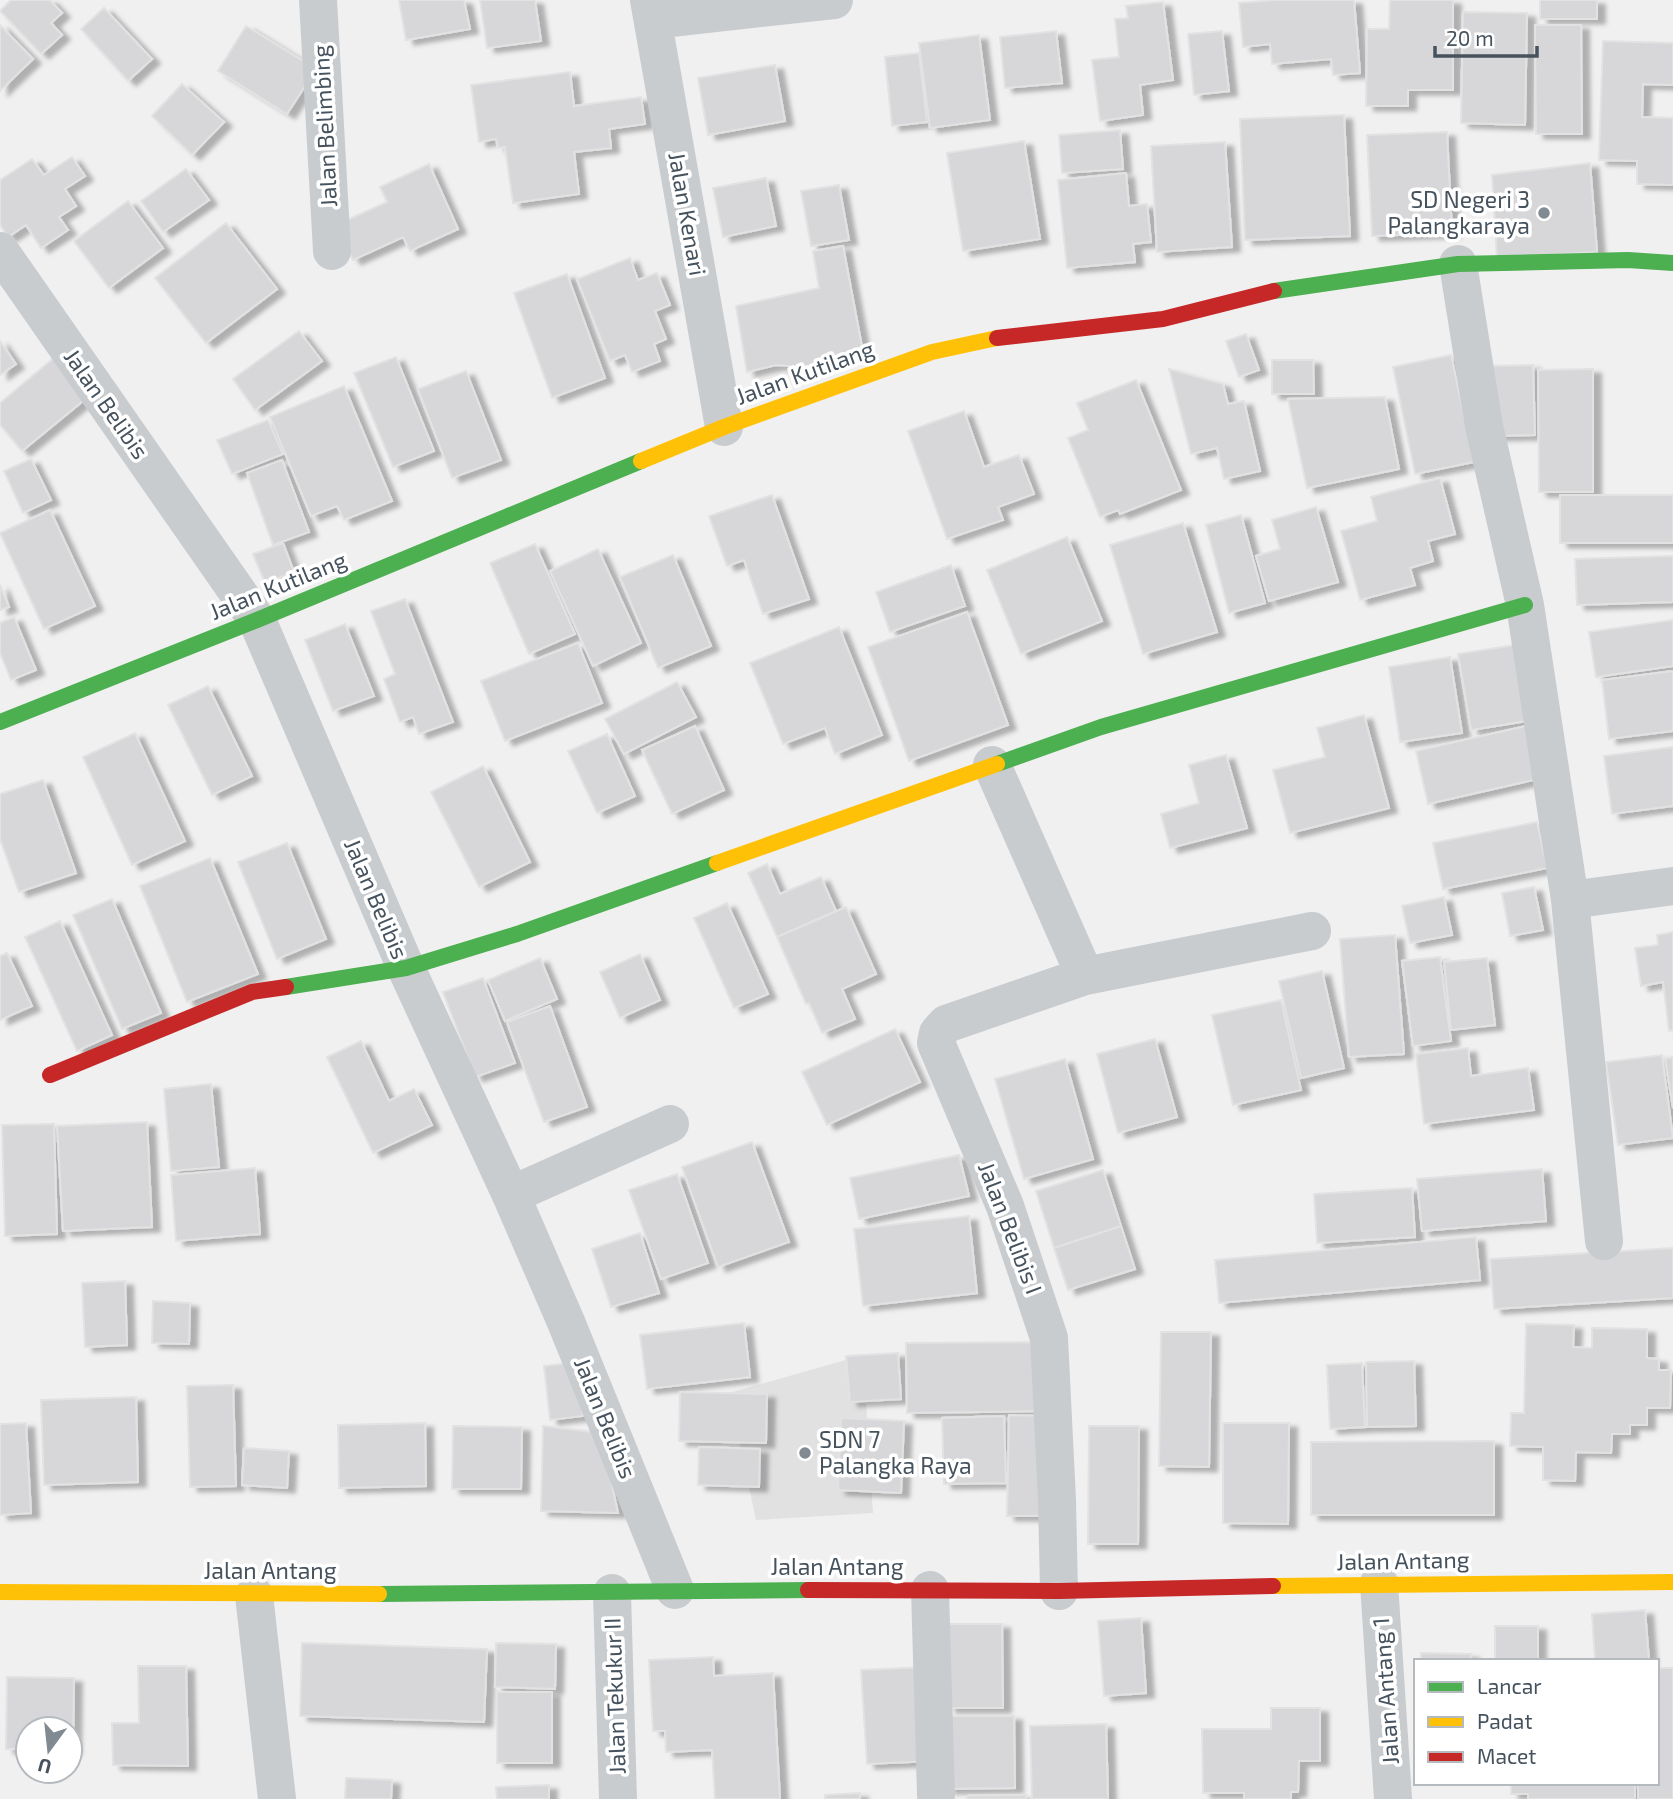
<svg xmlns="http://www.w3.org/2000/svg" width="1673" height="1799" viewBox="0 0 1673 1799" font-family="'Exo 2',sans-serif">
  <defs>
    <filter id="shadow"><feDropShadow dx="8" dy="4.5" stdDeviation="2" flood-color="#0004"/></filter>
  </defs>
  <rect width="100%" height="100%" fill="#f1f0f0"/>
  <path fill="#e2e1e2" d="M863 1355 873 1513 756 1520 729 1393Z"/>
  <path fill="#d7d7d9" stroke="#e2e2e3" stroke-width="2" filter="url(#shadow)" d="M11 0H50L62 13 51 23 62 35 41 54 0 11Z
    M399 0H464L470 29 406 40Z
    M480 0H535L541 41 487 48Z
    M1274 0H1354L1360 73 1333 75 1331 59 1272 64 1270 44 1243 47 1239 3Z
    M1390 0H1453V90H1408V106H1366L1367 29H1389Z
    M1540 0H1597V19H1540Z
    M1163 2 1173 80 1140 85 1143 115 1100 121 1092 60 1119 57 1115 19 1128 18 1126 6Z
    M104 8 152 59 128 81 81 29Z
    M1463 12 1527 13 1525 125 1461 123Z
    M0 25 33 59 0 91Z
    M1535 25H1581L1582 134H1536Z
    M246 26 316 69 287 114 218 71Z
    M1056 31 1062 83 1005 88 1000 37Z
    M1222 31 1229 91 1194 95 1188 34Z
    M979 35 990 120 930 128 919 43Z
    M1603 41 1673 43V85L1643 84 1642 117 1673 118V185L1637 184V161L1599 160Z
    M919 53 927 122 892 126 885 57Z
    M775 65 785 121 708 135 698 78Z
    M570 72 574 106 641 97 645 124 609 129 611 148 574 152 579 194 513 203 505 147 498 148 496 139 479 142 471 85Z
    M182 84 224 122 192 155 152 116Z
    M1344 115 1350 236 1245 240 1240 119Z
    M1120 130 1123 169 1062 173 1059 135Z
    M1447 132 1452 233 1372 236 1367 135Z
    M1024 141 1040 239 963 251 947 153Z
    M1225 142 1232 247 1157 252 1151 146Z
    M72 157 85 176 65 189 76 206 59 217 68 230 41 248 26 225 8 237 0 225V180L32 159 44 175Z
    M1590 163 1597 252 1497 258 1492 175Z
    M429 164 458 229 410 251 403 237 353 260 336 225 387 202 380 187Z
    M186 169 209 200 163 232 141 201Z
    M1126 173 1129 206 1147 204 1151 242 1133 244 1135 262 1067 268 1058 180Z
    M766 178 776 226 723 237 713 188Z
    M839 185 849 240 811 246 801 191Z
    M128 201 163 248 109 288 74 241Z
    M226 223 277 289 206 343 155 278Z
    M843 246 862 347 814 368 776 365 747 372 736 306 819 288 813 251Z
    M630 258 638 280 657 273 670 305 655 311 666 339 654 344 660 361 632 372 625 355 610 361 577 279Z
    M567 274 605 378 552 398 514 293Z
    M299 331 322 361 255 410 233 379Z
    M1246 334 1259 370 1239 377 1226 341Z
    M0 341 16 364 0 375Z
    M1451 355 1474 462 1415 474 1393 367Z
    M56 356 89 396 22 451 0 425V403Z
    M396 357 434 451 393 467 354 373Z
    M1272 360H1313L1314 394H1272Z
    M1533 365 1535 435 1491 436 1489 366Z
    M1169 369 1223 384 1228 404 1244 401 1260 471 1224 479 1217 448 1191 454Z
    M1593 369V492H1539L1538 370Z
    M466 371 501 460 452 478 418 389Z
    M1136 380 1181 490 1120 514 1118 510 1100 517 1068 438 1088 430 1077 403Z
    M344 386 392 501 344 520 337 506 311 516 270 417Z
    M1385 397 1399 469 1307 488 1288 399Z
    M964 411 984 467 1019 455 1034 494 998 507 1003 520 947 539 908 431Z
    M268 420 283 454 232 474 217 440Z
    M31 459 51 500 23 513 4 471Z
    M282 460 309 532 273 545 247 473Z
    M1440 478 1455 534 1428 541 1433 561 1410 568 1415 585 1360 600 1341 531 1377 521 1371 497Z
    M772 495 809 599 763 614 744 560 727 566 709 516Z
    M1560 495H1673V543H1560Z
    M1316 507 1338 582 1269 601 1256 556 1280 549 1272 520Z
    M50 510 95 606 44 629 0 533Z
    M1241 515 1265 603 1229 613 1206 525Z
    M1183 523 1217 632 1143 654 1110 545Z
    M1067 537 1102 621 1021 654 987 570Z
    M283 543 294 572 265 583 253 554Z
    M535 544 575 634 529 654 490 563Z
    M598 549 641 643 593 666 550 571Z
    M673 555 711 646 658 668 620 577Z
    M1673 556V602L1577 605 1575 559Z
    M951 565 965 606 890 632 876 592Z
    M0 585 9 607 0 610Z
    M405 599 453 722 419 734 413 717 400 722 384 679 395 674 371 611Z
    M967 612 1008 725 909 761 868 647Z
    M14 617 36 670 11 680 0 653V623Z
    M1673 620V666L1596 677 1589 632Z
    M345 624 374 696 333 711 305 640Z
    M839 627 882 735 835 754 825 728 783 744 750 663Z
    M578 643 602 703 505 741 481 681Z
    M1521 644 1533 720 1471 730 1458 654Z
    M1450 657 1462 733 1400 742 1389 667Z
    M1673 671V731L1609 739 1602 680Z
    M677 682 696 717 624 754 605 719Z
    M208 686 252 776 212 795 168 705Z
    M1364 715 1389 808 1290 833 1273 770 1325 757 1317 728Z
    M1530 725 1542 778 1428 804 1416 751Z
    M695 726 724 790 672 814 642 750Z
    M135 733 185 841 132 865 83 757Z
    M607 734 635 796 597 813 568 751Z
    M1673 747V806L1612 814 1604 756Z
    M1226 755 1247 828 1170 848 1161 814 1199 803 1189 765Z
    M483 766 530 862 479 887 431 792Z
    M43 780 76 873 19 892 0 839V794Z
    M1537 822 1547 868 1443 889 1433 843Z
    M287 843 326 939 277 959 238 862Z
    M210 858 258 974 187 1002 140 886Z
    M767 864 780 894 821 877 836 911 777 937 748 873Z
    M1534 887 1543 930 1510 936 1502 893Z
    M1444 897 1452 935 1410 943 1402 906Z
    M112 899 161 1013 122 1029 73 915Z
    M727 903 768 994 734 1008 694 918Z
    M846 907 876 974 842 989 855 1019 822 1033 809 1003 806 1004 777 937Z
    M60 921 112 1035 77 1051 25 937Z
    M1673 932V1030L1669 1031 1663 982 1641 986 1635 948 1658 945 1657 935Z
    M1395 935 1404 1054 1349 1057 1340 939Z
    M7 953 32 1006 0 1020V956Z
    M640 954 660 1000 620 1018 600 972Z
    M1440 957 1451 1041 1413 1046 1402 961Z
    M540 958 557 999 505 1021 488 980Z
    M1487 958 1495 1025 1451 1030 1444 962Z
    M1322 971 1344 1068 1301 1078 1279 981Z
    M483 978 515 1063 475 1077 443 992Z
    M1281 1000 1301 1090 1233 1105 1212 1015Z
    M550 1006 587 1107 544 1122 507 1022Z
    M895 1029 920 1082 827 1125 802 1072Z
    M1155 1039 1177 1117 1118 1133 1097 1054Z
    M361 1041 389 1101 414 1089 432 1125 373 1153 327 1057Z
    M1468 1048 1471 1076 1528 1068 1534 1110 1424 1124 1416 1054Z
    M1662 1055 1673 1138 1618 1145 1606 1062Z
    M1673 1057V1108L1665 1059Z
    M1065 1059 1093 1159 1024 1179 995 1079Z
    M211 1084 219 1167 171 1171 164 1089Z
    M147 1122 152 1227 63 1231 57 1126Z
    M54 1124 57 1234 5 1236 2 1125Z
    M752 1142 789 1242 718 1267 682 1167Z
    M959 1155 969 1196 859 1219 850 1178Z
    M255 1168 260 1234 176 1241 171 1175Z
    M1542 1169 1546 1221 1422 1231 1417 1179Z
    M1103 1170 1121 1226 1054 1248 1036 1191Z
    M677 1174 708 1263 661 1279 629 1190Z
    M1412 1188 1415 1237 1317 1243 1314 1194Z
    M969 1216 977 1293 863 1306 854 1229Z
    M1121 1226 1135 1269 1068 1290 1054 1248Z
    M640 1233 659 1293 611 1307 592 1249Z
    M1476 1237 1480 1280 1219 1303 1215 1260Z
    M1673 1248V1298L1494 1309 1490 1259Z
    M125 1281 127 1345 85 1347 82 1283Z
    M153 1301 190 1303 189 1344 152 1343Z
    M744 1323 750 1377 647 1389 640 1335Z
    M1526 1324 1574 1325 1573 1347 1592 1348V1328L1647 1329V1358L1659 1359V1370H1671L1670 1408H1647V1425H1630V1434H1612L1611 1453 1576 1452 1575 1481 1543 1480V1447L1510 1446 1511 1413H1524Z
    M1161 1332H1211L1209 1467 1159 1466Z
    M1044 1342 1046 1411 907 1413 906 1343Z
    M898 1353 901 1399 850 1402 846 1356Z
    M1414 1361 1416 1426 1367 1427 1366 1362Z
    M576 1362 583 1416 550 1420 544 1366Z
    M1362 1363 1365 1427 1330 1429 1327 1365Z
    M233 1385 236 1486 190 1487 187 1386Z
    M680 1392 767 1394 766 1443 679 1441Z
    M136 1397 138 1482 44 1485 41 1400Z
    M1009 1415 1045 1416 1044 1516H1007Z
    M1004 1416 1006 1483 944 1484 942 1418Z
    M841 1418 904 1421 901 1493 838 1490Z
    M26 1423 31 1513 0 1515V1424Z
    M425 1423 426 1486 339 1488 338 1425Z
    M1223 1423H1289L1288 1524 1223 1523Z
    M453 1426 522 1427 521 1489H452Z
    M543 1426 601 1433 618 1513 541 1511Z
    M1089 1426H1139L1138 1544H1088Z
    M1494 1441V1515H1311V1442Z
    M699 1447 760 1449 759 1487 698 1485Z
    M244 1448 289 1451 287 1488 242 1485Z
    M1645 1610 1649 1661H1595L1592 1614Z
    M1141 1618 1146 1693 1104 1696 1098 1621Z
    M947 1624H1002L1003 1708H948Z
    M1495 1626H1538V1661H1495Z
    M302 1643 487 1649 484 1722 300 1716Z
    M496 1643 556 1644 555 1689 495 1687Z
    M1421 1653 1471 1654V1661H1421Z
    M713 1657 714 1676 773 1673 780 1799H715L712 1750 666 1752 665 1731H653L649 1660Z
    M138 1666H186L188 1766 113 1765 112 1723H139Z
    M926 1667 932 1761 867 1764 861 1670Z
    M1657 1668H1673V1799H1638V1783H1657Z
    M7 1677 74 1678 73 1750H70V1729H28V1749H6Z
    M497 1692H552V1763H497Z
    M1271 1708H1320V1761H1299L1298 1792H1291V1799H1244V1793H1203L1202 1729H1271Z
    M946 1716H1014L1015 1788 947 1789Z
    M1106 1724 1108 1799H1032L1030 1726Z
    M346 1778 392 1780 391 1799H345Z
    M1511 1783H1635V1799H1528V1794H1511Z
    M549 1785V1799H497L496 1787Z
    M860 1793V1799H825V1795Z
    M1026 1795V1799H967V1796Z"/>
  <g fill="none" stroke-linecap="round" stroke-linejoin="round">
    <path stroke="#c9cccf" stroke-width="38" d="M318 0 332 251
      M649 0 724 427
      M653 20 834 0
      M0 251 257 620 406 968 511 1195 566 1322 675 1590
      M1458 264 1484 426 1525 605 1570 900 1673 886
      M992 765 1085 976 1312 931
      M1570 900 1604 1241
      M511 1195 670 1124
      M1379 1583 1393 1799
      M930 1590 936 1795
      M1059 1591 1057 1500 1049 1338 1005 1206 936 1043 938 1033 946 1024 1085 976
      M612 1593 618 1799
      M254 1595 277 1799"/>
    <path stroke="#4caf50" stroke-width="16" d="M1274 291 1458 264 1628 260 1673 263
      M0 722 257 620 641 461
      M997 764 1101 727 1525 605
      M286 987 406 968 517 934 717 863
      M379 1594 808 1590"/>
    <path stroke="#ffc107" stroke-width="16" d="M641 461 724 427 932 352 997 338
      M717 863 997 764
      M1273 1586 1673 1582
      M0 1592 379 1594"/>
    <path stroke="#c62828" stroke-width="16" d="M997 338 1163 319 1274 291
      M50 1075 252 992 286 987
      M808 1590 1059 1591 1273 1586"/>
  </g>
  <g fill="#828a91" stroke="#fff" stroke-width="2.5">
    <circle cx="1544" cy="213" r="7"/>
    <circle cx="805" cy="1453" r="7"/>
  </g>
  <g text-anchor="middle" stroke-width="7" stroke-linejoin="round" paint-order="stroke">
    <g font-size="23" fill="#46535e" stroke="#fff">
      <text transform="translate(325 126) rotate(-93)" y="8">Jalan Belimbing</text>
      <text transform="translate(687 214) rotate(80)" y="8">Jalan Kenari</text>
      <text transform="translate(805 373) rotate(-20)" y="8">Jalan Kutilang</text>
      <text transform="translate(106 404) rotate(55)" y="8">Jalan Belibis</text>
      <text transform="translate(278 586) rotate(-22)" y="8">Jalan Kutilang</text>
      <text transform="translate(376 899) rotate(67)" y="8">Jalan Belibis</text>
      <text transform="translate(1010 1228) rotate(69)" y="8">Jalan Belibis I</text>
      <text transform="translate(605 1418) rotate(68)" y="8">Jalan Belibis</text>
      <text transform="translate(1403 1561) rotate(-1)" y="8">Jalan Antang</text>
      <text x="837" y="1575">Jalan Antang</text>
      <text x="270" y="1579">Jalan Antang</text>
      <text transform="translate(1386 1691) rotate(-94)" y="8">Jalan Antang 1</text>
      <text transform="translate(615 1696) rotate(-92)" y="8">Jalan Tekukur II</text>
    </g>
    <g font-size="23" fill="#46535e" stroke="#fff" text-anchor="end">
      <text x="1530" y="208">SD Negeri 3<tspan x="1530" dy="26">Palangkaraya</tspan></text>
      <text x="819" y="1448" text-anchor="start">SDN 7<tspan x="819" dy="26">Palangka Raya</tspan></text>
    </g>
  </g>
  <rect x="1414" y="1659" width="245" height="126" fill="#ffffff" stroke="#b5babf" stroke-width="2"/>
  <rect x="1428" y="1682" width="35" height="10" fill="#4caf50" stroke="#b5babf" stroke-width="2"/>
  <text x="1477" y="1694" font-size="21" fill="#46535e">Lancar</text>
  <rect x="1428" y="1717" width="35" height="10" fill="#ffc107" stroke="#b5babf" stroke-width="2"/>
  <text x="1477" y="1729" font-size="21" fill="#46535e">Padat</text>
  <rect x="1428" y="1752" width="35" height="10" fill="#c62828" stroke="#b5babf" stroke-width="2"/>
  <text x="1477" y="1764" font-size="21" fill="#46535e">Macet</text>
  <g transform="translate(49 1750) rotate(195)"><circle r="33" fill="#ffffff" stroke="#b5babf" stroke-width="2"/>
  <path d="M0-5L12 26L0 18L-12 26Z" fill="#828a91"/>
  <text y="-10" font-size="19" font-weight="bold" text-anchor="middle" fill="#46535e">U</text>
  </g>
  <path d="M1435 46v10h102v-10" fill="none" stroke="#46535e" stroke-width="3.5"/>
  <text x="1446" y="46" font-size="21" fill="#46535e" stroke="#ffffff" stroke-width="5" paint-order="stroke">20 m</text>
</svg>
